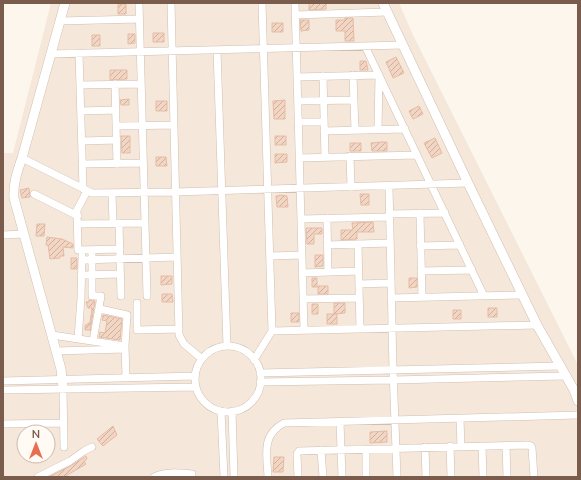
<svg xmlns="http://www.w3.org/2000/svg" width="581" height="480" viewBox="0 0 581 480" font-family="Mulish,sans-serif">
  <defs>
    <pattern id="building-hatch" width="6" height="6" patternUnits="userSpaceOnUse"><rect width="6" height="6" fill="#f3d5c3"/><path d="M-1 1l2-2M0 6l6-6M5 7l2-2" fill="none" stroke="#cab0a1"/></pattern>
  </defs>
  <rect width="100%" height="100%" fill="#fdf6ec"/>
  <path fill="#f5e8da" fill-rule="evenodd" d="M51 3H399L413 35 578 365V477H3V153H13ZM24 432H48V456H24Z"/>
  <path fill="url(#building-hatch)" stroke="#e6bba3" d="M309 3H326V9L309 10Z
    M118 4H126V14H118Z
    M345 18H353L354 41H345V31H336V20H345Z
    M300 20H309V30L301 31Z
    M272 23H283V32H272Z
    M153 33H164V42H153Z
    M128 34H135V43L128 44Z
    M92 35H100V46H92Z
    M396 57 404 73 393 78 386 62Z
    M360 61H366L368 70H360Z
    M110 70H127V79L110 80Z
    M129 99V105H121L120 100Z
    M285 100V119H274L273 101Z
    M156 101H167V111H156Z
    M419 106 423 114 413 119 409 111Z
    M121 136H130V153H122Z
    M275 136H286V145H275Z
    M435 138 442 153 432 158 424 143Z
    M382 142H387V151H372L371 143Z
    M350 143H361V151H350Z
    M275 154H287V162L275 163Z
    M156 157H166L167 166H156Z
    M29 188 30 197 22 198 20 190Z
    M360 194H369V205H361Z
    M279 195 287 196 288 207H277L276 196H279Z
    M373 222 374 232H357V239L341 240V230H353L352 223Z
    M37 224H45L44 236H36Z
    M306 228H322V234H314V244H307Z
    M47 237 62 239 73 244V248L63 247 64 256H60V258L50 259 48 245H46Z
    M315 255H323V266L315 267Z
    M71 258H77V269H71Z
    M161 276H172V284L161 285Z
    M312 278H317V287H312Z
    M409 278H417V287L409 288Z
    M318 286H328V294H318Z
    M162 294H172L173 302H162Z
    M89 300 95 301 90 331V330H85V325H88V323H90L92 308H88L86 302H89Z
    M334 303H345V313L334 314Z
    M312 304H318V314H312Z
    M488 308H497V317H488Z
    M453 310H461V319H453Z
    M291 313H299V322H291Z
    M327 314H337V324H327Z
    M103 315 122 319 120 340 99 337 100 332 105 333 107 321 102 320Z
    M113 426 117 435 103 446 97 439Z
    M387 431V442L370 443V432Z
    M86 456 87 459 84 461 86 464 64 477H49L72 465Z
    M274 457H284L283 472H273Z"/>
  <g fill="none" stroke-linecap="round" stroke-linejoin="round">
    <g stroke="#d1beb0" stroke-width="8">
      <path id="minor" d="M139 3 147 296
        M171 3 179 335 184 344 202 359
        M295 3 304 330
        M295 15 387 12
        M60 21 139 19
        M365 46 484 296
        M217 50 227 346
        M79 53 83 189
        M50 54 403 45
        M353 75 355 130
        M323 76 325 157
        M297 77 379 75 378 130
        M115 84 117 164
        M80 85 141 84
        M298 101 354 100
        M81 111 116 110
        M298 122H324
        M117 126 174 125
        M324 131 405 129
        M82 141 117 140
        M350 156 351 187
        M22 158 92 193 175 192 468 183
        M299 158 417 155
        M82 164 143 163
        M389 186 393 370 397 477
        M87 191 77 210 78 250 120 249
        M112 193 113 223
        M34 194 78 216
        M420 213 422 297
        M389 214 445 213
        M327 218 328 272
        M301 219 389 217
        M119 223 121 296
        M78 224 145 223
        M3 235 24 234
        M358 244 360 329
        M327 245 390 243
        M420 246 460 245
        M92 250V296H101L93 341
        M270 256 302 255
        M82 260 177 257
        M421 271 472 270
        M302 273 358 271
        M81 275 120 274
        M359 284 391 283
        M391 298 522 295
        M303 299 359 298
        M137 303V330L179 329
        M100 309 127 315 125 346 126 377
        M272 331 537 325
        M52 335 125 346
        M78 339 81 298 82 256
        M195 379a33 33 0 1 1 66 0a33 33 0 1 1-66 0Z
        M56 351 125 349
        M254 360 272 331 262 3
        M260 373 560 366
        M3 381 195 376
        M260 382 393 380 565 376
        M63 388 64 447
        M3 390 196 387
        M221 411 224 477
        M232 411 234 477
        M460 419 461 446
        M340 422 342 477
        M3 424 63 423
        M506 445 507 477
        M450 446 451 477
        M482 446 483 477
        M425 447 426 477
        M366 449V477
        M321 450 323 477
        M38 477 70 461 84 451 92 447
        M154 477C165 471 181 473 192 474
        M268 477C267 455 261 435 284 423L578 415
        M298 477 297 454 299 451 527 445 531 446 532 448 534 477"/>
    </g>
    <g stroke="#d1beb0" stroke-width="10">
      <path id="tertiary" d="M383 3 468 183 537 325 574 390 578 401
        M63 388 61 369 14 198C13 184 17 172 22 158L65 3"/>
    </g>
    <use href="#minor" stroke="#fff" stroke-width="7"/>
    <use href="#tertiary" stroke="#fff" stroke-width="9"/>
  </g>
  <rect width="581" height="480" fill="none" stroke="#7a5c4d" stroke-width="8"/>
  <g transform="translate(36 444)"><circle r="19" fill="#fffaf3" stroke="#cabbb1"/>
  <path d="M0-3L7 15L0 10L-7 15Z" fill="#e76f51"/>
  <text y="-6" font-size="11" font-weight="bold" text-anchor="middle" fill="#7a5c4d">N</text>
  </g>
</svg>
